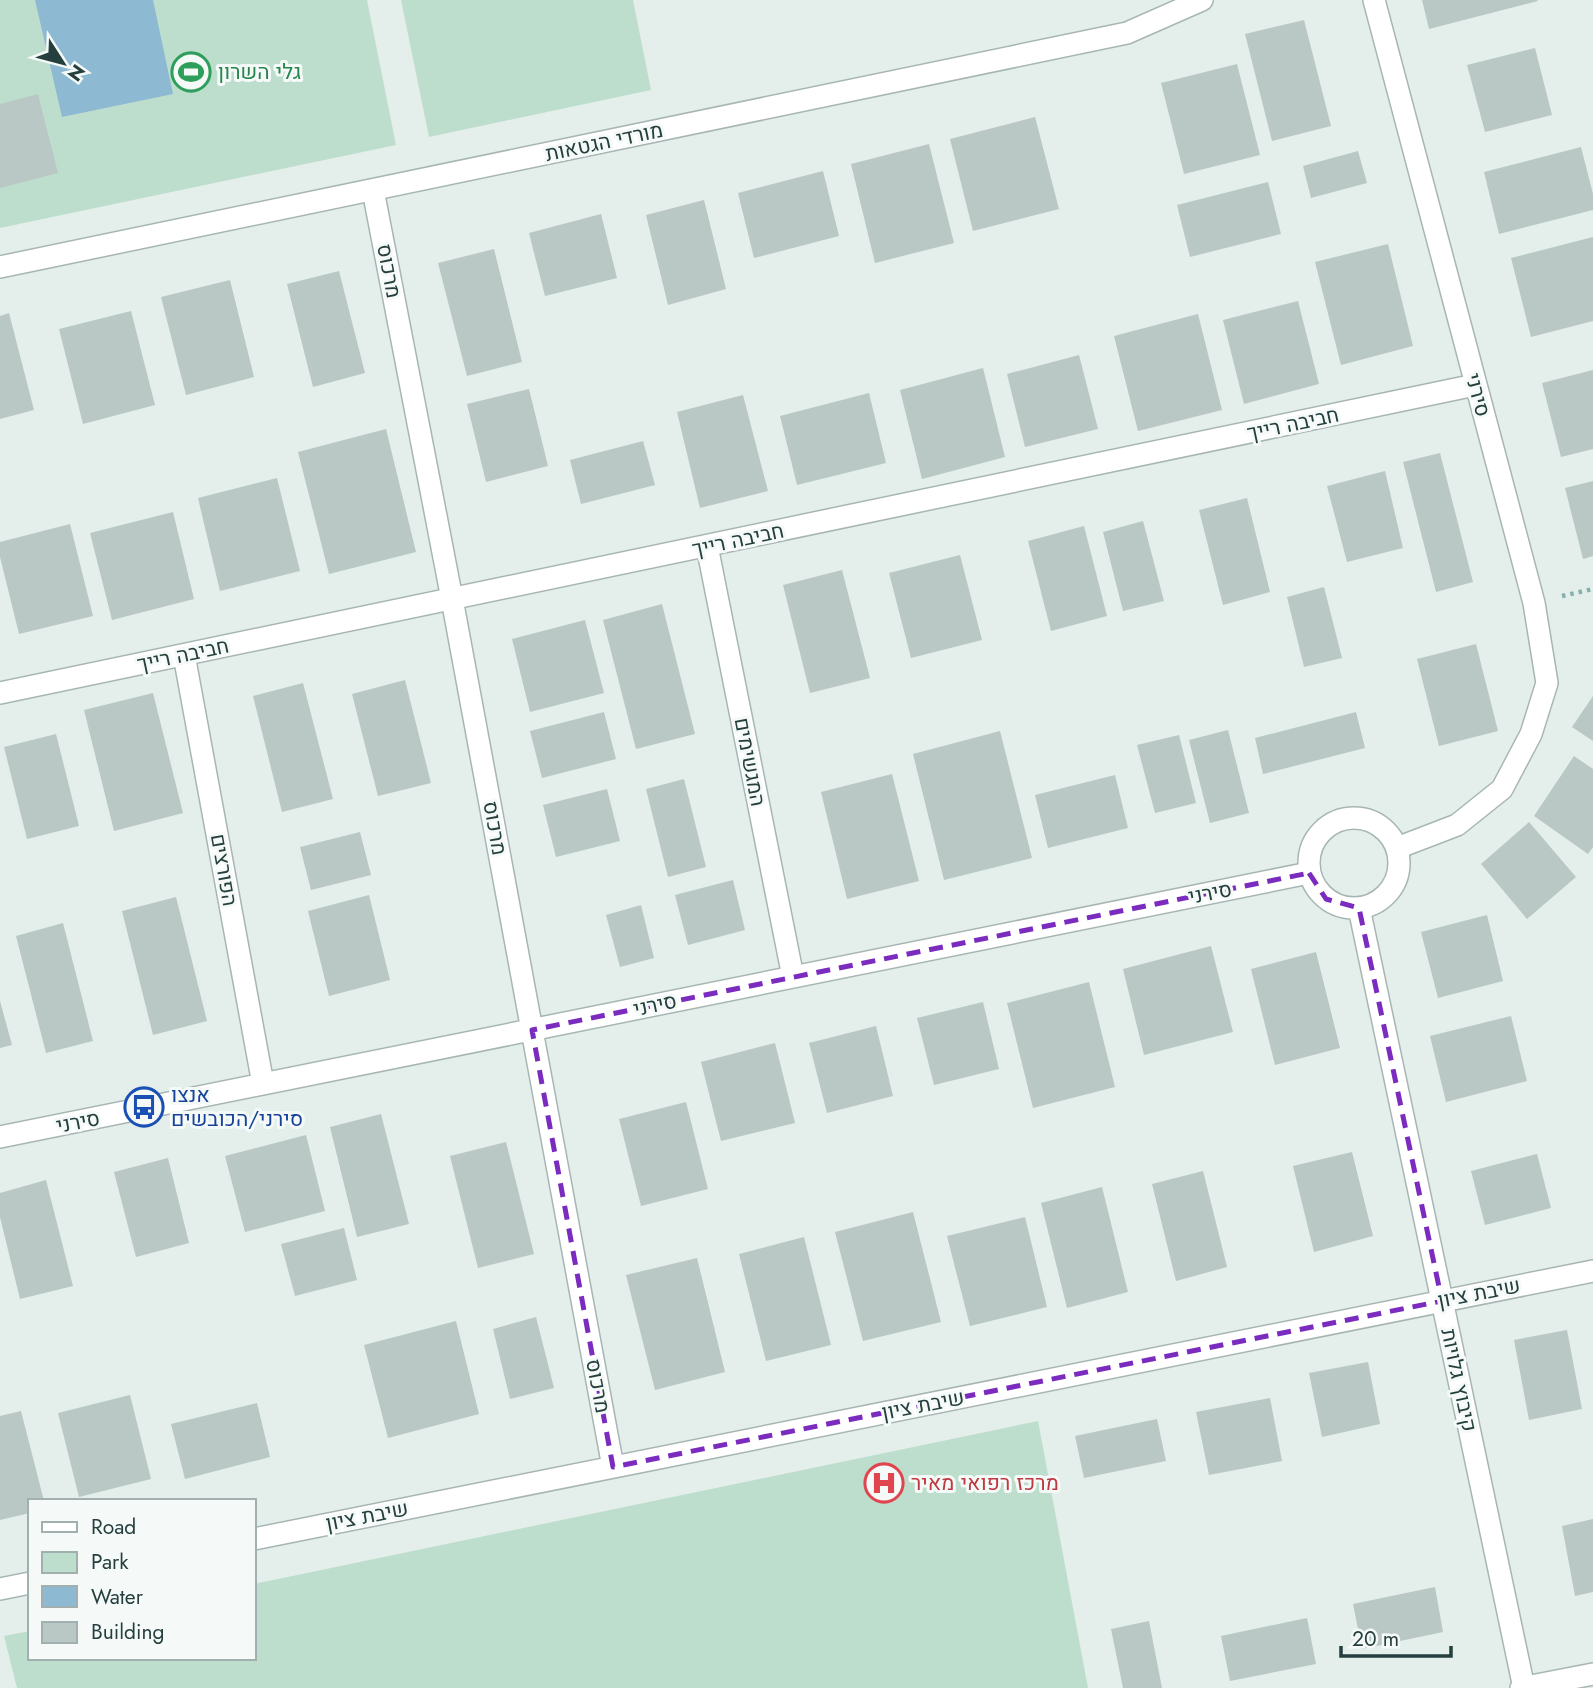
<svg xmlns="http://www.w3.org/2000/svg" width="1593" height="1688" viewBox="0 0 1593 1688" font-family="Jost,Heebo,sans-serif">
  <rect width="100%" height="100%" fill="#e4eeeb"/>
  <path fill="#bedecd" d="M0 0H367L396 145 0 228Z
    M401 0H633L651 90 429 137Z
    M1038 1421 1088 1688H17L4 1636 30 1631V1658H254V1584Z"/>
  <path fill="#8db9d2" d="M35 0H153L173 94 62 117Z"/>
  <path fill="#b9c8c5" d="M1422 0H1537L1538 1 1429 29Z
    M1304 20 1331 126 1272 141 1245 34Z
    M1535 48 1552 115 1485 132 1467 65Z
    M1237 64 1260 155 1184 174 1161 83Z
    M38 94 58 173 0 188V104Z
    M1035 117 1059 209 973 231 950 139Z
    M929 144 954 243 875 263 851 164Z
    M1581 147 1593 194V210L1499 234 1484 172Z
    M1358 151 1367 183 1311 198 1303 166Z
    M823 171 839 236 754 258 738 193Z
    M1268 182 1281 234 1190 257 1177 205Z
    M704 200 726 289 668 305 646 215Z
    M601 214 617 278 545 296 529 233Z
    M1593 237V321L1531 337 1511 258Z
    M1388 244 1413 346 1341 365 1315 262Z
    M494 249 522 362 467 376 438 263Z
    M339 271 365 373 313 387 287 284Z
    M230 280 254 377 186 395 161 297Z
    M1298 301 1319 384 1244 404 1223 320Z
    M131 311 155 405 83 424 59 329Z
    M9 313 34 410 0 419V316Z
    M1198 314 1222 410 1138 431 1114 336Z
    M1079 355 1098 429 1025 447 1007 374Z
    M983 368 1005 457 922 479 900 390Z
    M1593 370V449L1561 457 1542 383Z
    M529 389 548 466 486 482 467 404Z
    M869 393 886 463 797 485 780 416Z
    M743 395 768 491 700 508 677 412Z
    M386 429 416 552 329 574 298 452Z
    M643 441 655 485 581 504 570 460Z
    M1440 453 1473 582 1436 592 1403 462Z
    M1385 471 1403 548 1347 562 1327 486Z
    M277 478 300 571 220 591 198 498Z
    M1593 481V556L1583 559 1565 488Z
    M1247 498 1270 592 1223 605 1199 510Z
    M173 512 194 599 112 620 90 533Z
    M1143 521 1164 601 1123 611 1103 532Z
    M70 524 93 616 19 634 0 557V542Z
    M1084 526 1107 616 1051 631 1028 541Z
    M960 555 982 640 911 658 889 573Z
    M842 570 870 678 810 693 783 585Z
    M1324 587 1342 658 1304 667 1287 597Z
    M662 604 695 734 636 749 603 620Z
    M585 620 604 693 530 712 512 639Z
    M1476 644 1498 731 1439 746 1417 659Z
    M405 680 431 783 378 796 352 694Z
    M303 683 333 799 282 812 253 696Z
    M153 693 183 813 114 831 84 710Z
    M1593 696V741L1572 727Z
    M604 712 616 759 542 778 530 731Z
    M1356 712 1365 748 1263 774 1255 738Z
    M1228 730 1249 813 1210 823 1189 740Z
    M1000 731 1032 858 944 880 913 754Z
    M56 734 79 826 27 839 4 747Z
    M1179 735 1196 803 1155 813 1137 745Z
    M1574 756 1593 769V847L1588 854 1534 816Z
    M892 774 919 881 847 899 821 792Z
    M1115 775 1128 828 1048 848 1035 795Z
    M684 779 706 867 668 877 646 789Z
    M607 789 620 841 556 857 543 805Z
    M1529 822 1576 877 1527 919 1481 864Z
    M360 832 371 875 311 890 300 847Z
    M733 880 745 930 688 945 675 895Z
    M369 895 390 980 329 996 308 911Z
    M176 897 207 1021 153 1035 122 911Z
    M641 905 654 958 620 967 606 915Z
    M1487 915 1503 981 1438 998 1421 932Z
    M63 923 93 1041 46 1053 16 936Z
    M1211 946 1233 1032 1144 1055 1123 969Z
    M1316 952 1340 1048 1275 1065 1251 969Z
    M1089 982 1115 1087 1033 1108 1007 1003Z
    M0 1001 12 1045 0 1048Z
    M983 1002 999 1069 934 1085 917 1018Z
    M1511 1016 1527 1081 1446 1102 1430 1036Z
    M876 1026 893 1096 827 1113 809 1043Z
    M775 1043 795 1123 721 1141 701 1062Z
    M686 1102 708 1189 641 1206 619 1119Z
    M381 1114 409 1224 357 1237 330 1127Z
    M306 1135 325 1211 245 1232 225 1156Z
    M506 1142 534 1254 478 1268 450 1156Z
    M1352 1152 1373 1236 1314 1252 1293 1166Z
    M1537 1154 1551 1208 1485 1225 1471 1171Z
    M168 1158 189 1243 136 1257 114 1172Z
    M1203 1171 1227 1267 1176 1281 1152 1184Z
    M46 1180 73 1286 20 1299 0 1217V1193Z
    M1102 1187 1128 1292 1067 1308 1041 1203Z
    M913 1212 941 1322 863 1341 835 1232Z
    M1025 1217 1047 1307 970 1326 947 1236Z
    M344 1228 357 1280 295 1296 281 1244Z
    M804 1237 831 1345 766 1361 739 1254Z
    M697 1258 725 1372 655 1390 626 1275Z
    M536 1317 554 1388 510 1399 493 1329Z
    M456 1321 479 1414 388 1438 364 1345Z
    M1567 1330 1582 1409 1529 1420 1514 1340Z
    M1368 1362 1380 1424 1322 1437 1309 1373Z
    M130 1395 151 1479 79 1497 58 1413Z
    M1270 1398 1282 1461 1209 1475 1196 1412Z
    M257 1403 270 1457 185 1479 171 1424Z
    M21 1411 44 1501H30V1513L0 1520V1416Z
    M1157 1419 1166 1461 1084 1478 1075 1436Z
    M1593 1519V1592L1575 1596 1562 1526Z
    M1435 1587 1443 1632 1362 1649 1353 1604Z
    M1307 1618 1316 1664 1230 1681 1221 1636Z
    M1149 1621 1162 1688H1123L1111 1629Z"/>
  <g fill="none" stroke-linecap="round" stroke-linejoin="round">
    <g stroke="#a7b6b4" stroke-width="24">
      <path id="minor" d="M1374 0 1534 603 1547 683 1531 734 1502 789 1457 825 1397 848
        M373 190 452 599 613 1467
        M0 267 1127 33 1202 0
        M707 546 793 977
        M184 655 263 1084
        M0 693 1475 385
        M1309 863a45 45 0 1 1 90 0a45 45 0 1 1-90 0Z
        M1359 908 1524 1688
        M0 1137 1309 873
        M254 1539 1593 1271
        M0 1589 30 1583
        M1521 1688 1593 1674"/>
    </g>
    <path stroke="#85b1ac" stroke-width="4.5" stroke-dasharray="3.5 5" stroke-linecap="butt" d="M1562 596 1593 589"/>
    <use href="#minor" stroke="#fff" stroke-width="21"/>
  </g>
  <path fill="none" stroke="#7b2cbf" stroke-width="5" stroke-dasharray="14 9" stroke-linejoin="round" d="M1309 873 1326 899 1359 908 1442 1301 613 1467 532 1030Z"/>
  <defs>
    <g id="stadium-ring" transform="scale(2.0125)"><circle r="9.5" fill="#f5faf8" stroke="#2e9e5b" stroke-width="1.5"/><path d="M0-5a6.5 5 0 1 0 0 10a6.5 5 0 1 0 0-10ZM-3.5-1.8h7v3.6h-7Z" fill="#2e9e5b"/></g>
    <g id="bus-ring" transform="scale(2.0125)"><circle r="9.5" fill="#f5faf8" stroke="#1a4fb4" stroke-width="1.5"/><path d="M-5-6H5V4H4V6H2V4H-2V6H-4V4H-5ZM-3.5-4V0h7V-4ZM-3.5 1.2v1.5H-2V1.2ZM2 1.2v1.5H3.5V1.2Z" fill="#1a4fb4"/></g>
    <g id="hospital-ring" transform="scale(2.0125)"><circle r="9.5" fill="#f5faf8" stroke="#e0444e" stroke-width="1.5"/><path d="M-5-5h3v3.5h4V-5h3V5h-3V1.5h-4V5h-3Z" fill="#e0444e"/></g>
  </defs>
  <g fill-rule="evenodd">
    <use href="#stadium-ring" x="191" y="72"/>
    <use href="#bus-ring" x="144" y="1107"/>
    <use href="#hospital-ring" x="884" y="1483"/>
  </g>
  <g text-anchor="middle" stroke-width="6" stroke-linejoin="round" paint-order="stroke">
    <g font-size="21" fill="#27864d" stroke="#f5faf8" text-anchor="start">
      <text x="218" y="79">גלי השרון</text>
    </g>
    <g font-size="21" fill="#243f3e" stroke="#f5faf8">
      <text transform="translate(604 142) rotate(-12)" y="7">מורדי הגטאות</text>
      <text transform="translate(389 271) rotate(79)" y="7">מרכוס</text>
      <text transform="translate(1478 395) rotate(75)" y="7">סירני</text>
      <text transform="translate(1293 424) rotate(-12)" y="7">חביבה רייך</text>
      <text transform="translate(738 540) rotate(-12)" y="7">חביבה רייך</text>
      <text transform="translate(183 655) rotate(-12)" y="7">חביבה רייך</text>
      <text transform="translate(750 762) rotate(79)" y="7">המגשימים</text>
      <text transform="translate(495 828) rotate(80)" y="7">מרכוס</text>
      <text transform="translate(224 870) rotate(80)" y="7">הפורצים</text>
      <text transform="translate(1210 893) rotate(-11)" y="7">סירני</text>
      <text transform="translate(655 1005) rotate(-12)" y="7">סירני</text>
      <text transform="translate(78 1122) rotate(-11)" y="7">סירני</text>
      <text transform="translate(1479 1293) rotate(-11)" y="7">שיבת ציון</text>
      <text transform="translate(1459 1380) rotate(78)" y="7">קיבוץ גלויות</text>
      <text transform="translate(598 1386) rotate(79)" y="7">מרכוס</text>
      <text transform="translate(923 1405) rotate(-11)" y="7">שיבת ציון</text>
      <text transform="translate(367 1516) rotate(-11)" y="7">שיבת ציון</text>
    </g>
    <g font-size="21" fill="#164399" stroke="#f5faf8" text-anchor="start">
      <text x="171" y="1102">אנצו<tspan x="171" dy="24">סירני/הכובשים</tspan></text>
    </g>
    <g font-size="21" fill="#be3a42" stroke="#f5faf8" text-anchor="start">
      <text x="911" y="1490">מרכז רפואי מאיר</text>
    </g>
  </g>
  <rect x="28" y="1499" width="228" height="161" fill="#f5faf8" stroke="#a1afae" stroke-width="2"/>
  <rect x="42" y="1522" width="35" height="10" fill="#ffffff" stroke="#a1afae" stroke-width="2"/>
  <text x="91" y="1534" font-size="21" fill="#243f3e">Road</text>
  <rect x="42" y="1552" width="35" height="21" fill="#bedecd" stroke="#a1afae" stroke-width="2"/>
  <text x="91" y="1569" font-size="21" fill="#243f3e">Park</text>
  <rect x="42" y="1586" width="35" height="21" fill="#8db9d2" stroke="#a1afae" stroke-width="2"/>
  <text x="91" y="1604" font-size="21" fill="#243f3e">Water</text>
  <rect x="42" y="1622" width="35" height="21" fill="#b9c8c5" stroke="#a1afae" stroke-width="2"/>
  <text x="91" y="1639" font-size="21" fill="#243f3e">Building</text>
  <g transform="translate(63 63) rotate(126)" stroke="#f5faf8" stroke-width="5" paint-order="stroke">
  <path d="M0-5L12 26L0 18L-12 26Z" fill="#243f3e"/>
  <text y="-10" font-size="19" font-weight="bold" text-anchor="middle" fill="#243f3e">N</text>
  </g>
  <path d="M1341 1646v10h110v-10" fill="none" stroke="#243f3e" stroke-width="3.5"/>
  <text x="1352" y="1646" font-size="21" fill="#243f3e" stroke="#f5faf8" stroke-width="5" paint-order="stroke">20 m</text>
</svg>
